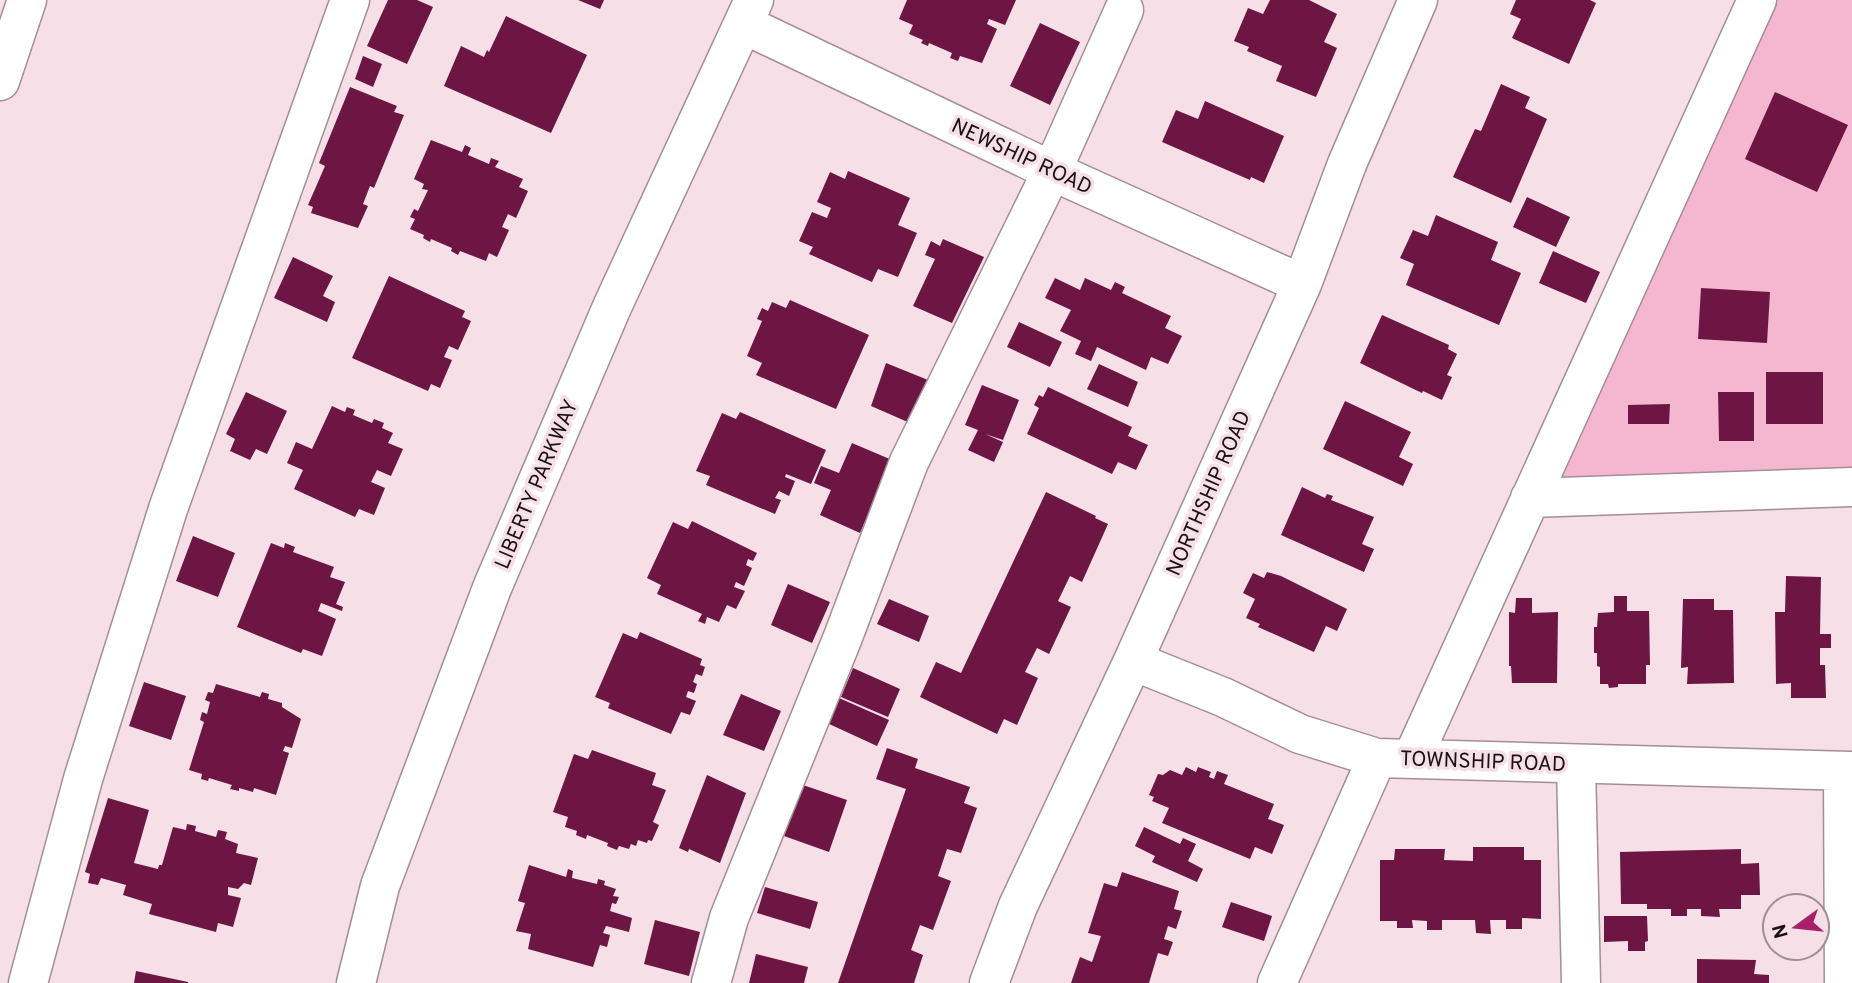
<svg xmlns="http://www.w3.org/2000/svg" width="1852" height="983" viewBox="0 0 1852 983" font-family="Overpass,sans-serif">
  <rect width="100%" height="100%" fill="#f6dfe7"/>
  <path fill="#f5b6cf" d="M1765 0H1852V479L1544 489Z"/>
  <path fill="#6d1543" d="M388 0H417L433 7 407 64 367 46Z
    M578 0H604L600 9Z
    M907 0H1016L1005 25 989 19 987 24 997 29 982 63 960 56 958 61 950 58 952 53 929 43 928 46 921 43 923 40 909 34 913 25 899 19Z
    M1270 0H1309L1337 14 1324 42 1337 48 1316 97 1276 81 1282 66 1247 51 1249 47 1234 41 1248 8 1263 14Z
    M1516 0H1590L1596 3 1569 64 1512 38 1521 19 1510 14Z
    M506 16 587 55 551 133 444 86 461 46 484 57 487 50 489 52Z
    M1040 23 1080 42 1050 105 1010 86Z
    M363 56 382 64 373 87 355 79Z
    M1501 84 1530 97 1525 108 1547 119 1511 203 1453 177 1475 129 1481 131Z
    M350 87 397 106 394 112 404 115 374 188 370 186 363 204 368 206 358 228 311 213 313 207 308 205 325 166 319 163Z
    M1775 92 1848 125 1817 192 1745 159Z
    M1205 101 1284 136 1264 183 1251 177 1250 180 1162 142 1176 110 1198 119Z
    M431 140 462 152 465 145 471 148 468 155 489 164 491 158 499 161 495 167 523 179 519 187 528 191 516 218 508 214 502 227 509 230 497 257 489 253 486 261 460 251 458 255 451 251 452 248 431 239 430 242 423 238 424 235 410 229 415 219 410 217 414 209 418 211 428 190 422 189 424 184 414 179Z
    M848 171 910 198 898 225 917 233 898 277 878 269 872 282 809 254 813 247 799 241 812 212 827 218 831 208 817 202 830 172 845 179Z
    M1527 197 1570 217 1556 247 1513 227Z
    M1436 215 1498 242 1491 260 1521 273 1499 325 1406 285 1414 264 1400 258 1413 230 1428 236Z
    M943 239 984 257 952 323 913 306 935 259 925 255 931 241 940 246Z
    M1553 251 1600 272 1586 303 1539 283Z
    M293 257 333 276 323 296 335 302 327 322 274 298Z
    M389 276 465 311 462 317 471 321 458 350 449 346 444 357 452 360 440 388 431 384 428 391 352 358Z
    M1055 278 1080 290 1085 278 1111 290 1115 282 1125 287 1122 293 1171 316 1165 328 1182 336 1168 364 1151 357 1146 370 1097 347 1091 361 1075 354 1081 341 1060 331 1071 310 1045 298Z
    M1701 288 1770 292 1767 343 1698 339Z
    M790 300 869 335 836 409 756 375 762 363 747 356 762 321 757 319 762 308 768 311 772 302 786 308Z
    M1382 315 1449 345 1448 349 1457 354 1447 375 1452 377 1442 400 1423 391 1422 393 1360 363Z
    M1019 322 1062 342 1050 367 1007 347Z
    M886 363 928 380 910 423 871 406Z
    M1099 364 1138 382 1128 407 1087 389Z
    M1766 372H1823V424H1766Z
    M982 385 1019 400 1003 440 985 434 1003 442 994 462 968 450 978 430 965 425Z
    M1048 387 1132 427 1128 436 1148 445 1136 470 1118 462 1112 474 1027 434 1039 408 1034 405 1039 395 1043 397Z
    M246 392 287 411 267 454 256 449 250 460 230 451 235 439 226 434Z
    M1718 392H1754V441H1719Z
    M1345 401 1411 432 1399 457 1413 464 1403 486 1323 449Z
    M1670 404 1669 424H1628V405Z
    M332 406 345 412 347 407 355 410 353 415 372 423 374 419 384 423 382 428 393 433 388 443 403 449 391 476 377 470 371 482 385 488 374 515 359 509 355 517 294 489 303 470 287 463 296 442 312 449Z
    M740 412 826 450 811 484 786 474 785 477 795 481 789 496 779 491 775 498 781 500 775 514 706 485 710 476 696 471 722 413 736 419Z
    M852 443 892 460 860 533 820 515 831 490 814 483 821 466 839 473Z
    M1302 487 1325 498 1327 494 1333 496 1331 500 1374 517 1362 544 1374 549 1364 572 1281 535Z
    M1046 492 1096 516 1095 518 1108 524 1082 582 1070 576 1058 601 1071 607 1049 654 1037 648 1025 672 1038 678 1017 725 1004 719 997 734 920 697 936 662 961 673Z
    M692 521 757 553 753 561 748 559 746 565 752 568 744 586 736 582 734 587 745 591 736 609 727 605 719 622 707 617 705 624 698 621 702 614 657 594 661 585 647 578 673 522 688 529Z
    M193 536 235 553 218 597 176 581Z
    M271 543 284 548 285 543 295 547 293 552 334 567 330 577 345 582 336 604 343 607 342 611 321 603 318 611 336 619 322 656 303 649 301 653 237 627Z
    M1267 572 1281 576 1347 609 1337 631 1326 626 1314 652 1258 627 1260 624 1246 618 1255 599 1243 593 1253 573 1264 578Z
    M1786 576 1821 577 1820 634H1831V648H1820V665H1825L1826 698H1791V683L1776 684 1775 612H1785Z
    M788 584 830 602 812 643 771 625Z
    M1614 596H1627V611H1649L1650 665H1646V684H1618V687L1609 688 1608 684H1600V667L1597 666V653H1594V627H1597L1598 613 1614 612Z
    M1516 598H1532V613L1558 612 1557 683H1512L1511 666H1509V612L1515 613Z
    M889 599 929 616 919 642 877 624Z
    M1683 599H1714V610H1733L1734 683 1687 684 1688 667 1681 668Z
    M640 632 702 659 700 665 705 667 702 676 696 674 693 682 697 684 694 693 688 691 686 697 696 701 690 715 681 712 671 734 608 708 610 703 595 697 623 633 637 639Z
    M853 668 900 689 888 717 841 697Z
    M144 682 186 696 171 740 129 726Z
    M216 684 260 697 262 692 269 694 268 699 282 703V707L301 719 292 748 285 746 283 751 289 753 276 795 254 788 253 792 239 788V791L230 789 232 785 209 778 208 781 201 779 202 774 189 770 204 722 200 720 202 712 207 714 210 702 205 700 208 692 213 693Z
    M741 694 781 711 764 751 723 735Z
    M839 698 889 720 877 746 827 723Z
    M887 748 918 759 915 768 970 787 964 803 977 808 961 853 947 849 938 876 951 881 933 930 920 925 911 950 923 955 914 983H838L906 789 876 779Z
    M592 750 656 773 652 785 666 790 653 822 659 825 652 841 648 840 647 843 638 840 636 846 631 844 629 849 619 846 617 850 607 846 608 843 587 835 586 839 576 835 577 831 565 827 568 817 553 812 574 754 588 759Z
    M1186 767 1196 772 1198 767 1211 772 1209 777 1214 779 1217 771 1228 775 1224 784 1274 804 1268 819 1284 825 1272 854 1255 847 1250 859 1162 823 1169 808 1152 801 1154 797 1149 795 1158 774 1163 775 1170 770 1182 775Z
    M707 775 746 793 720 863 689 849 688 852 679 848Z
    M803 785 847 800 829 852 784 836Z
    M108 798 149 810 134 863 158 869 159 865H162L173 827 186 830 187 824 196 826 195 831 216 837 218 830 227 832 225 839 238 844 236 853 258 858 251 885 244 883 238 889 228 887V895L241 898 233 927 218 923 216 932 149 914 152 904 123 895 126 885 101 878 98 885 88 883 90 874 85 872Z
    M1144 827 1180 844 1183 838 1196 844 1188 861 1203 869 1197 882 1152 862 1155 856 1135 846Z
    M1473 847H1524V860H1541V919L1522 918V929H1506V920H1490L1491 934 1476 933 1475 920H1442V930H1427V921L1412 920 1413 928H1397V921H1380V860H1394L1395 849H1445L1444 860 1473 861Z
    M1741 849V864L1759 863 1760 895H1741V909H1719L1720 917 1701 916V909H1687V916H1671V909H1647V904H1621L1620 852Z
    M529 865 566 877 568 869 573 871 572 878 597 884 598 879 605 881 604 885 616 889 613 896 619 897 616 904 612 903 610 911 632 918 629 932 606 926 603 933 610 935 607 947 600 945 593 967 528 949 531 934 516 931 525 903 518 901Z
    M1122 872 1179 891 1174 909 1182 911 1176 929 1168 926 1164 939 1173 942 1168 956 1158 953 1149 983H1071L1080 957 1092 962 1101 936 1088 933 1104 883 1117 887Z
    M765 887 818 902 810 929 757 913Z
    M1231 902 1272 916 1264 941 1222 927Z
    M1604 916H1647L1648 941 1645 942V951H1628V941L1604 942Z
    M655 920 700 932 689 976 644 964Z
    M756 954 808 967 804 983H749Z
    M1697 959 1756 960 1754 974 1769 975V983H1697Z
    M136 971 188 982V983H134Z"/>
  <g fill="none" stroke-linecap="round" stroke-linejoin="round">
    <g stroke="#a38e96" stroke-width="41">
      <path id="minor" d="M743 24 1052 171 1302 284
        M0 81 27 0
        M1530 498 1852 487
        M1133 661 1223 697 1300 734 1377 758 1852 771
        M1412 759 1757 0
        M1576 764 1581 983
        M1843 771 1844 983
        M28 983 83 779 168 509 350 0
        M356 983 380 886 492 588 612 307 754 0
        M711 983 729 918 843 637 909 462 1052 171 1124 10
        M989 983 1018 906 1133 661 1302 284 1347 164 1418 0
        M1277 983 1377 758"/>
    </g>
    <use href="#minor" stroke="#fff" stroke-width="38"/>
  </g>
  <g text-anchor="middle" stroke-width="7" stroke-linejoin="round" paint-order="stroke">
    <g font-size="21" fill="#191114" stroke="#f6dfe7">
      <text transform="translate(1022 156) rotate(25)" y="7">NEWSHIP ROAD</text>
      <text transform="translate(536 484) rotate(-67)" y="7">LIBERTY PARKWAY</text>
      <text transform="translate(1208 493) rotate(-66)" y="7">NORTHSHIP ROAD</text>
      <text transform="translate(1483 761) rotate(2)" y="7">TOWNSHIP ROAD</text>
    </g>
  </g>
  <g transform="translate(1796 927) rotate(255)"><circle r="33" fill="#f6dfe7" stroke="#9e8d93" stroke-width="2"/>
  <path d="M0-5L12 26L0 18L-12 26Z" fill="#a72068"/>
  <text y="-10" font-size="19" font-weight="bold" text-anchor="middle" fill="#191114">N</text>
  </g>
</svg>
